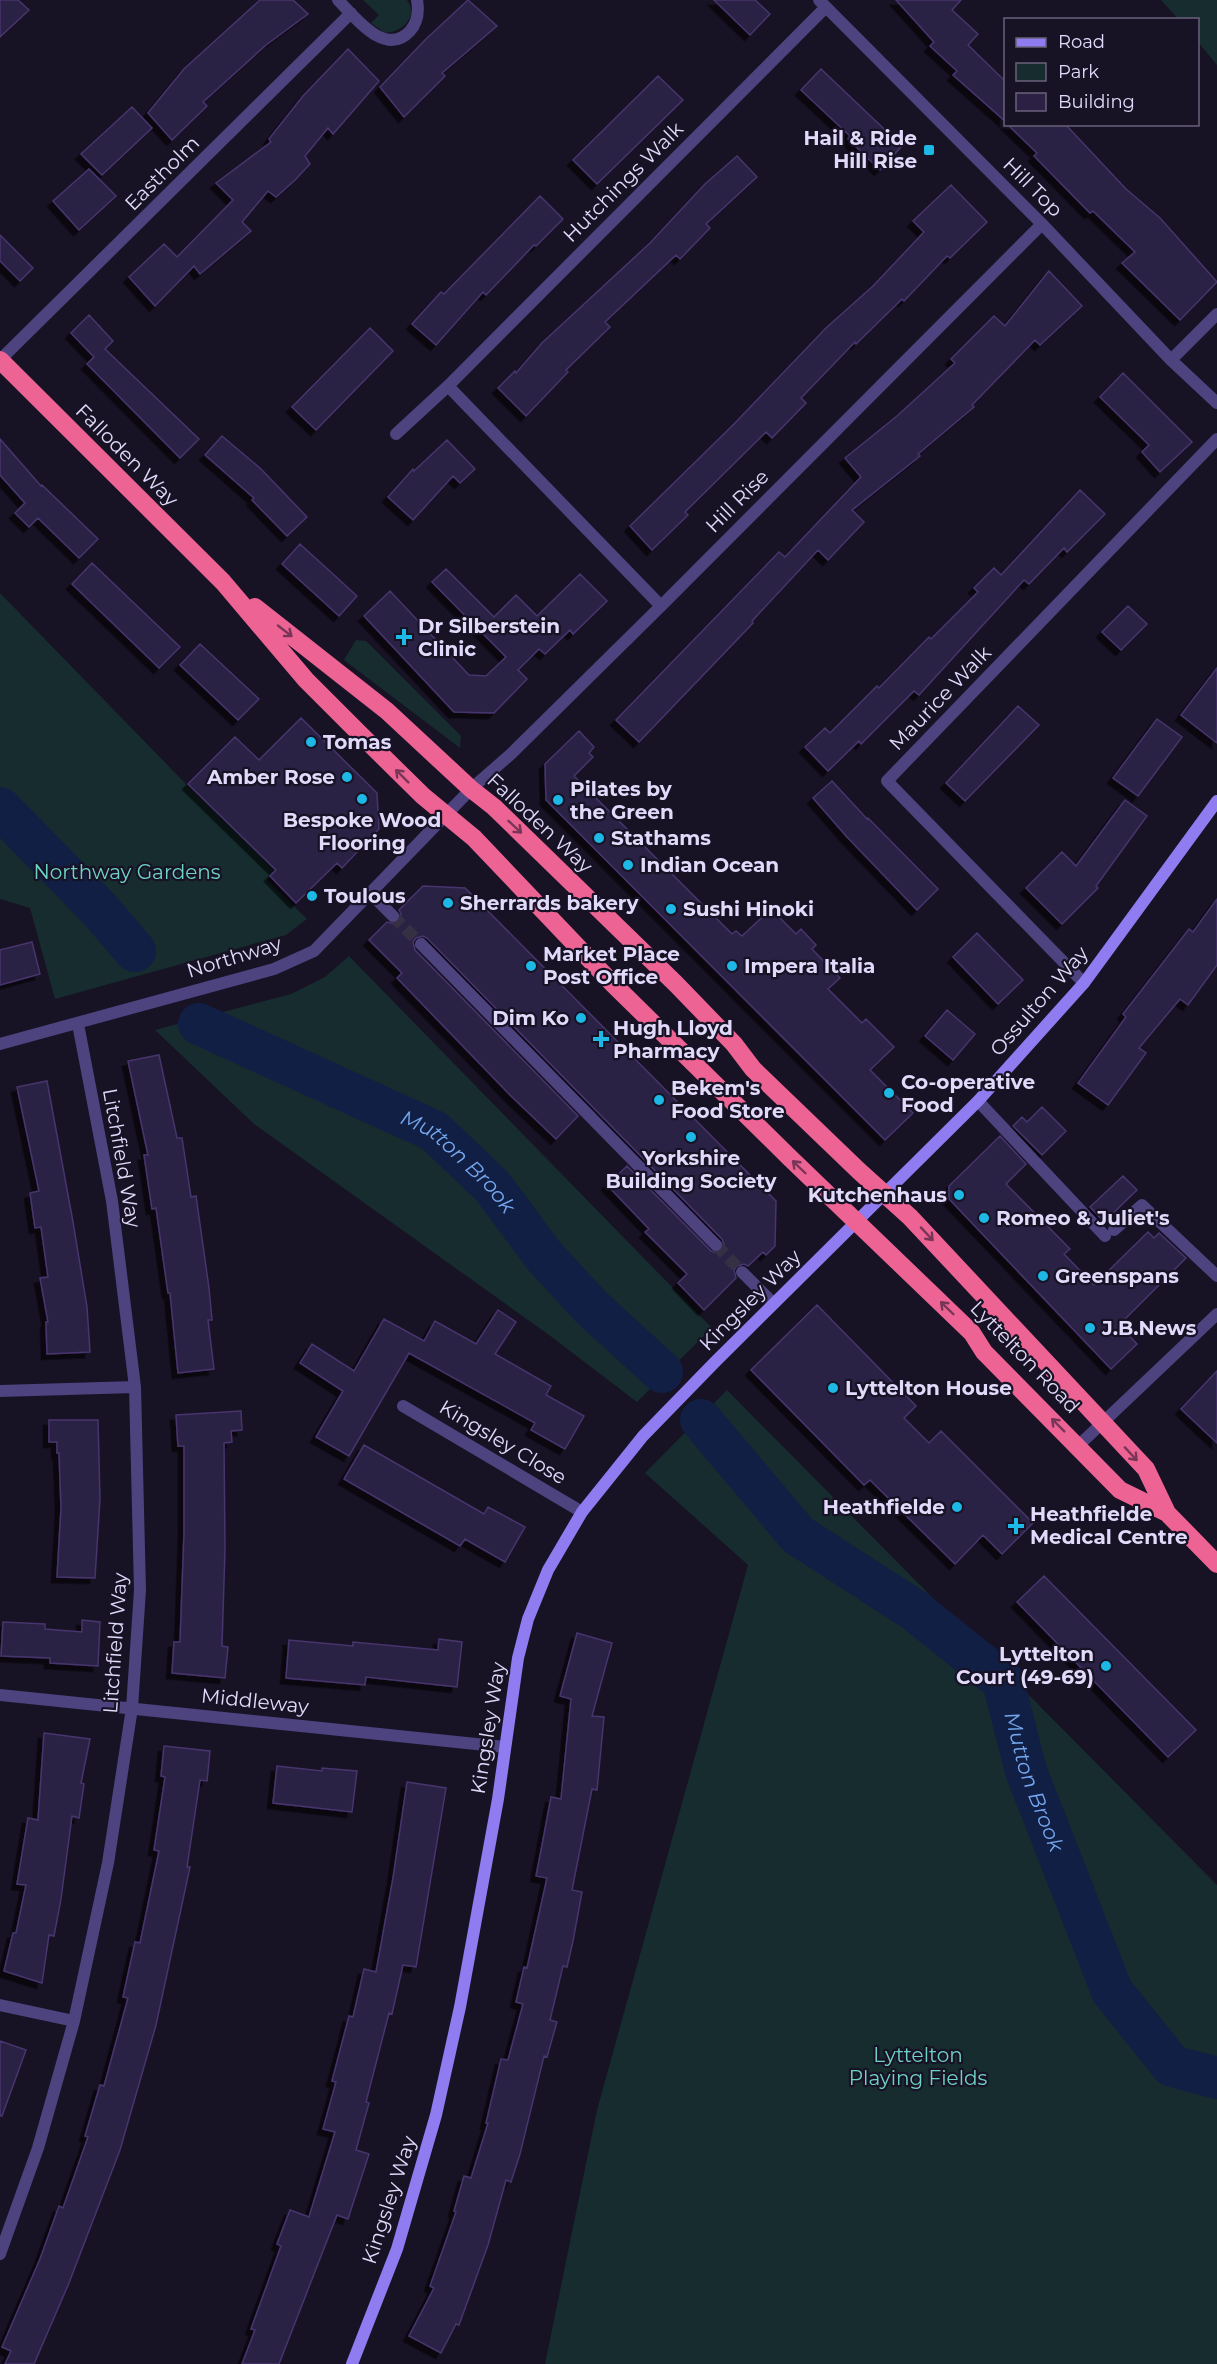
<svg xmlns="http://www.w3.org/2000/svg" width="1217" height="2364" viewBox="0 0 1217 2364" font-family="Montserrat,sans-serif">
  <defs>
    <filter id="shadow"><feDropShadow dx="-5.5" dy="5.5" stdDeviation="0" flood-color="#0009"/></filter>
  </defs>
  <rect width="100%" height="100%" fill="#181225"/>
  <path fill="#162c2e" d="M363 0H407C419 17 402 32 385 33L371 23 379 15Z
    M1161 0H1217V65L1198 42V20L1178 19Z
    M0 593 185 783 275 869 267 880 307 919 286 935 55 999 30 908 0 899Z
    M356 640 366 641 461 736 460 748 344 660Z
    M349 956 712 1328 637 1402 549 1335 254 1124 155 1030 291 994 325 977Z
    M727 1390 1217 1885V2364H545L597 2110 748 1565 645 1473Z"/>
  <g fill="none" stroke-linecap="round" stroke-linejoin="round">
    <g stroke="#121f44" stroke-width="42">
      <path d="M0 808 99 909 135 951"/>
      <path id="s1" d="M199 1024 434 1131 492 1186 544 1256 591 1307 662 1372"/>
      <path id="s2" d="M701 1420 798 1535 914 1610 1003 1681 1026 1771 1112 1991 1172 2066 1217 2078"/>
    </g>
  </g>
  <path fill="#2c2044" stroke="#47356d" stroke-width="1.5" filter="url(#shadow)" d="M0 0H18L29 10 0 37Z
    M260 0H293L308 14 266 45 203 102 207 106 172 140 148 113 184 69Z
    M468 0 497 26 442 73 445 76 404 117 380 87 425 40Z
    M714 0H755L770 14 750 35Z
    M896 0H961L952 10 978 34 968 45 1005 81V121L953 75 957 71 930 46 934 42Z
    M348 49 379 81 333 134 328 128 305 156 310 164 295 180 276 197 268 191 242 222 251 231 200 274 194 266 155 306 129 277 164 244 177 257 233 200 216 183 271 142 269 139 303 96Z
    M821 69 902 146 880 170 848 139 850 136 801 90Z
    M658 76 683 100 597 184 573 160Z
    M132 107 152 128 102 175 81 154Z
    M1007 124H1065L1126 189 1160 218 1217 282 1180 320 1122 263 1135 252 1093 211 1090 213 1034 156 1037 153Z
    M737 156 757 177 706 224 710 228 680 259 676 255 605 322 610 327 566 370 568 372 526 416 498 388 515 371 516 373 542 343 650 243 705 184Z
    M89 169 116 196 79 230 53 201Z
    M951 185 987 222 950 258 947 256 904 301 902 299 856 344 855 342 801 398 806 403 772 438 766 432 685 512 688 515 652 550 630 526 734 424 826 328 873 286 924 232 913 221Z
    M540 196 563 219 536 246 534 245 486 295 483 292 436 345 412 324 441 292 444 294Z
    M0 235 33 268 20 281 0 261Z
    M1049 271 1082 306 1040 345 1035 340 972 405 974 407 918 454 920 456 852 510 864 522 828 560 818 550 752 621 753 623 639 742 616 720 779 552 785 557 861 477 845 458 897 416 955 363 951 359 994 316 1005 326Z
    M89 315 113 341 105 349 199 439 180 458 87 364 94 357 71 333Z
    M370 328 393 351 316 430 292 407Z
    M1123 373 1192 442 1160 472 1142 452 1149 445 1100 397Z
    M222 436 261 469 307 517 287 536 252 500 254 498 205 455Z
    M0 439 41 486 42 485 98 539 79 558 38 518 29 527 15 513 25 503 0 475Z
    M447 440 475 469 460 483 453 476 413 520 388 497 413 469 414 471Z
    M1080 490 1105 514 1067 552 1064 548 1029 584 1024 580 919 695 914 691 861 744 859 741 828 771 805 747 825 728 830 733 877 686 879 688 929 637 931 639 978 592 974 588 994 568 1001 575Z
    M300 544 357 596 339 616 282 564Z
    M92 563 180 647 159 668 72 584Z
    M446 569 494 617 516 595 537 616 580 574 607 601 573 634 570 630 545 654 539 649 518 670 527 679 494 713 454 712 364 616 390 591 469 675 486 676 506 657 432 582Z
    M1128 606 1147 624 1121 650 1102 632Z
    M200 644 259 699 238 720 180 665Z
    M1217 668V743L1181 715Z
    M1018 706 1039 725 965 801 946 783Z
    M301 718 377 793 379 829 342 868 337 863 296 903 270 876 276 870 188 784 235 737 259 760Z
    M1157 719 1182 737 1138 796 1113 778Z
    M579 731 594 747 589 753 593 757 574 776 732 934 736 931 742 936 771 909 796 934 801 929 816 945 812 949 840 978 828 989 862 1023 866 1019 894 1047 870 1070 913 1113 885 1140 546 800 545 764Z
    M832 781 867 819 868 818 938 889 917 910 847 837 813 798Z
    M1125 800 1147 816 1096 886 1098 888 1062 924 1026 888 1062 852 1076 866Z
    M423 886 465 888 776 1201 775 1246 766 1255 763 1252 748 1266 744 1264 737 1266 734 1270 736 1278 704 1310 678 1283 687 1274 645 1232 649 1229 607 1185 627 1166 711 1251 717 1253 722 1250 724 1244 722 1239 427 938 423 936 416 938 413 942 415 950 578 1116 556 1139 511 1096 397 978 402 973 369 940 387 922 395 924 399 921 401 914 399 910Z
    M1217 899V965L1188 1005 1180 999 1139 1048 1146 1053 1108 1105 1078 1083 1126 1017 1123 1014 1189 929 1193 932Z
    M977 933 1023 980 998 1004 953 957Z
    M32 942 40 974 0 985V950Z
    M947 1010 975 1034 953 1060 925 1036Z
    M159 1055 177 1138H182L191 1197 196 1196 209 1288 212 1320H208L214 1369 178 1373 170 1293H168L156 1208 152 1209 144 1155H148L128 1061Z
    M47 1081 73 1222 87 1307 90 1352 47 1354 46 1322H48L40 1278 48 1277 41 1227 35 1228 30 1193 39 1191 17 1087Z
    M1042 1107 1066 1131 1042 1155 1013 1126 1022 1117 1027 1122Z
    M1000 1136 1026 1164 1006 1184 1070 1249 1064 1254 1094 1285 1148 1232 1154 1238 1159 1233 1186 1258 1119 1325 1137 1344 1111 1369 949 1199V1186Z
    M1123 1176 1137 1190 1104 1222 1090 1207Z
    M817 1305 916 1406 904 1418 929 1443 941 1431 1033 1523 1002 1554 983 1535 955 1564 870 1480 864 1485 751 1370Z
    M498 1310 516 1322 495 1354 551 1386 546 1395 584 1416 565 1449 531 1430 535 1423 409 1353 349 1456 316 1437 343 1391 300 1363 312 1344 354 1371 384 1319 424 1341 435 1321 476 1344Z
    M1217 1371V1443L1181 1409Z
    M241 1411 242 1430 231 1431 232 1442 224 1443 225 1549 222 1646 228 1647 225 1678 172 1673 174 1642H180L184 1533V1446H178L176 1415Z
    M49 1420H98L100 1499 95 1578 57 1577 61 1508 59 1453H57V1442H49Z
    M364 1445 484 1514 488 1507 525 1527 505 1562 465 1539 460 1546 344 1479Z
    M1044 1576 1196 1730 1168 1757 1017 1602Z
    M82 1620 100 1622 98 1666 50 1663V1658L1 1656 3 1622 45 1624V1629L82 1632Z
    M577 1633 612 1643 592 1716 604 1717 597 1790 592 1789 572 1890 582 1892 573 1941 567 1967 563 1966 550 2020 557 2022 547 2057 544 2056 520 2154 511 2182 506 2180 488 2245 459 2325 456 2324 441 2353 409 2336 434 2288 430 2286 456 2212 454 2211 464 2176 471 2178 488 2123H486L501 2059 508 2060 523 2004 516 2002 524 1967 527 1968 547 1878 536 1876 543 1840 551 1797 561 1799 571 1699 560 1696Z
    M439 1639 462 1642 457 1687 366 1677 365 1685 286 1678 289 1640 353 1646V1642L438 1650Z
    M44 1733 90 1739 81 1783 84 1784 79 1818 72 1816 61 1899 54 1936 49 1935 42 1983 4 1971 13 1933H16L26 1885 17 1884 28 1818 38 1820Z
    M164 1746 210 1751 207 1781 200 1780 187 1867H190L156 2025 120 2150 69 2283 34 2364H5L11 2351 2 2347 40 2259 59 2206 63 2208 88 2137 85 2136 100 2085 104 2086 128 1998 123 1997 135 1942 140 1943 159 1851 154 1850 165 1777 161 1776Z
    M277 1766 322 1771V1768L357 1771 352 1812 273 1803Z
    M407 1782 446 1788 416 1967 403 1965 392 2014 389 2013 366 2102 369 2103 356 2150 369 2154 348 2219 337 2215 279 2364H242L255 2330 251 2329 281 2246 277 2244 290 2210 309 2217 335 2132 323 2129 336 2082 332 2081 349 2016 353 2017 364 1969 376 1972 393 1878Z
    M0 2041 26 2050 2 2116H0Z"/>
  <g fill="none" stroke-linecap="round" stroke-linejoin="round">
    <path stroke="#363045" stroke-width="12" stroke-dasharray="12 6" stroke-linecap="butt" d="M393 916 421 944
      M716 1245 742 1272"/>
    <path stroke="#4c437f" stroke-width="12" d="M338 0C355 17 385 58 410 31 418 22 419 11 417 0
      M819 0 1042 224 1171 360 1217 403
      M0 360 351 13
      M1171 360 1217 314
      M396 434 448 386
      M661 606 448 386 826 7
      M371 894 393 916
      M421 944 716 1245
      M1084 983 887 781 1217 439
      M0 1044 274 969 314 951 471 789 511 754 661 606 1042 224
      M978 1101 1105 1236
      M1114 1230 1142 1205 1217 1276
      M742 1272 773 1303
      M0 1391 135 1387
      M403 1406 582 1512
      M1078 1446 1217 1314
      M0 1695 505 1747
      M0 2005 74 2021
      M0 2254 38 2148 74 2021 108 1863 132 1708 140 1590 135 1387 112 1201 78 1024"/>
    <path stroke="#8e7cf0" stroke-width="12" d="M352 2364 397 2249 436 2115 460 2007 498 1799 518 1658 528 1619 548 1570 582 1512 643 1436 715 1362 978 1101 1084 983 1217 801"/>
    <path stroke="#ed6394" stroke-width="18" d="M0 360 223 582 306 680 359 733 423 796 474 838 613 984 789 1157 972 1333 984 1352 1120 1490 1167 1513 1217 1564
      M255 607 387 711 471 789 494 807 676 984 734 1044 753 1069 859 1171 910 1217 1146 1469 1167 1513"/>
  </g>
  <defs><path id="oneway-shaft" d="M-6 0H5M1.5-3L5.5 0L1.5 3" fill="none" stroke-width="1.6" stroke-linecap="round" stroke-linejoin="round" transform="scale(1.5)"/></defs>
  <g stroke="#783657">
    <use href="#oneway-shaft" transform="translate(285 631) rotate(38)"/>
    <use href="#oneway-shaft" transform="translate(402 776) rotate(-135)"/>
    <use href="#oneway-shaft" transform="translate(515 827) rotate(43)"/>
    <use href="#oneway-shaft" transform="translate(799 1167) rotate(-136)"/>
    <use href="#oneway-shaft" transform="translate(927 1234) rotate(47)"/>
    <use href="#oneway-shaft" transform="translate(947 1308) rotate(-136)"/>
    <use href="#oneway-shaft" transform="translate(1058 1425) rotate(-135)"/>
    <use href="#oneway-shaft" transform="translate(1131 1454) rotate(47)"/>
  </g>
  <g fill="#1db8e5" stroke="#181225" stroke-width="2">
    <rect x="923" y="144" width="12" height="12" rx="3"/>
    <path d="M401 628h6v6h6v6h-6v6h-6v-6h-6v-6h6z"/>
    <circle cx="311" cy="742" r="6"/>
    <circle cx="347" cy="777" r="6"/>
    <circle cx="362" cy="799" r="6"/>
    <circle cx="558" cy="800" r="6"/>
    <circle cx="599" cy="838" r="6"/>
    <circle cx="628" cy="865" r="6"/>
    <circle cx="312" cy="896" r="6"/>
    <circle cx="448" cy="903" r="6"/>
    <circle cx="671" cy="909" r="6"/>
    <circle cx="531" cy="966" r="6"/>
    <circle cx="732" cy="966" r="6"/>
    <circle cx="581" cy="1018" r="6"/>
    <path d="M598 1030h6v6h6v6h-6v6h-6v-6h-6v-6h6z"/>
    <circle cx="889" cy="1093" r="6"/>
    <circle cx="659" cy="1100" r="6"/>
    <circle cx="691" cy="1137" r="6"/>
    <circle cx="959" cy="1195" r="6"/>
    <circle cx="984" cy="1218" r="6"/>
    <circle cx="1043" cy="1276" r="6"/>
    <circle cx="1090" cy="1328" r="6"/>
    <circle cx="833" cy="1388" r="6"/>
    <circle cx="957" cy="1507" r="6"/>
    <path d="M1013 1517h6v6h6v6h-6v6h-6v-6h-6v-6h6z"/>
    <circle cx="1106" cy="1666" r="6"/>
  </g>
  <g text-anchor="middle" stroke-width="4.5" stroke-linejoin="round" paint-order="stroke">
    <g font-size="20" font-weight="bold" fill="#e2dafb" stroke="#181225" text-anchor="start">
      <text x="917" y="145" text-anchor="end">Hail &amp; Ride<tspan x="917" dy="23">Hill Rise</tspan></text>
      <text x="418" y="633">Dr Silberstein<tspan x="418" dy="23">Clinic</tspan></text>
      <text x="323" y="749">Tomas</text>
      <text x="335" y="784" text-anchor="end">Amber Rose</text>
      <text x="570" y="796">Pilates by<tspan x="570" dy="23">the Green</tspan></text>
      <text x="362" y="827" text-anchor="middle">Bespoke Wood<tspan x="362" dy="23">Flooring</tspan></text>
      <text x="611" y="845">Stathams</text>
      <text x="640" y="872">Indian Ocean</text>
      <text x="324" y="903">Toulous</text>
      <text x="460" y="910">Sherrards bakery</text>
      <text x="683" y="916">Sushi Hinoki</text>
      <text x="543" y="961">Market Place<tspan x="543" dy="23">Post Office</tspan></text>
      <text x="744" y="973">Impera Italia</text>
      <text x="569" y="1025" text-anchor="end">Dim Ko</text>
      <text x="613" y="1035">Hugh Lloyd<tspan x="613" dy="23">Pharmacy</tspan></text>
      <text x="901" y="1089">Co-operative<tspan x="901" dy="23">Food</tspan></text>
      <text x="671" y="1095">Bekem's<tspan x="671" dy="23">Food Store</tspan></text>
      <text x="691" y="1165" text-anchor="middle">Yorkshire<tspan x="691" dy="23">Building Society</tspan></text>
      <text x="947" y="1202" text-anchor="end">Kutchenhaus</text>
      <text x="996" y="1225">Romeo &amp; Juliet's</text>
      <text x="1055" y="1283">Greenspans</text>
      <text x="1102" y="1335">J.B.News</text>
      <text x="845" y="1395">Lyttelton House</text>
      <text x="945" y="1514" text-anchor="end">Heathfielde</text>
      <text x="1030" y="1521">Heathfielde<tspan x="1030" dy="23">Medical Centre</tspan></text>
      <text x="1094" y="1661" text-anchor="end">Lyttelton<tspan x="1094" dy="23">Court (49-69)</tspan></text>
    </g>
    <g font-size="20" fill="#e2dafb" stroke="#181225">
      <text transform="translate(162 173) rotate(-45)" y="7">Eastholm</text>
      <text transform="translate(623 182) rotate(-45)" y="7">Hutchings Walk</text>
      <text transform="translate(1033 187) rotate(45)" y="7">Hill Top</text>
      <text transform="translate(127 455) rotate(45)" y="7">Falloden Way</text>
      <text transform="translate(737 501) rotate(-45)" y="7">Hill Rise</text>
      <text transform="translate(940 698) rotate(-46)" y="7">Maurice Walk</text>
      <text transform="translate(540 823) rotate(43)" y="7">Falloden Way</text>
      <text transform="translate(234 957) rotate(-17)" y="7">Northway</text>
      <text transform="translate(1039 1001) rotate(-49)" y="7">Ossulton Way</text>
      <text transform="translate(122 1158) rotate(80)" y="7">Litchfield Way</text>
      <text transform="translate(750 1300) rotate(-45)" y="7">Kingsley Way</text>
      <text transform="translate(1025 1357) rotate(46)" y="7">Lyttelton Road</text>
      <text transform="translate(503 1442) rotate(31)" y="7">Kingsley Close</text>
      <text transform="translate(115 1643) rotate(-86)" y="7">Litchfield Way</text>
      <text transform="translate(255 1701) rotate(6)" y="7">Middleway</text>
      <text transform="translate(488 1728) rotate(-81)" y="7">Kingsley Way</text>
      <text transform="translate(389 2200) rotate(-72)" y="7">Kingsley Way</text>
    </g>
    <g font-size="20" fill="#6ed3c7" stroke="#181225">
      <text x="127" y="879">Northway Gardens</text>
      <text x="918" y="2062">Lyttelton<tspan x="918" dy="23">Playing Fields</tspan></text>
    </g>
    <g font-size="21" font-style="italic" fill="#74a7ef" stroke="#181225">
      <text dy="7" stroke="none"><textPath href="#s1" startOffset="296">Mutton Brook</textPath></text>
      <text dy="7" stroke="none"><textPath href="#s2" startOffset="508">Mutton Brook</textPath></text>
    </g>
  </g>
  <rect x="1004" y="18" width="195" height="108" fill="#181225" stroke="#69627b" stroke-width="1.5"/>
  <rect x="1016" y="38" width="30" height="9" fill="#8e7cf0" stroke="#69627b" stroke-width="1.5"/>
  <text x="1058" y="48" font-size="18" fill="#e2dafb">Road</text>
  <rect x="1016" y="63" width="30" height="18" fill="#162c2e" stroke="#69627b" stroke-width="1.5"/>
  <text x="1058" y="78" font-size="18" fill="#e2dafb">Park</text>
  <rect x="1016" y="93" width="30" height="18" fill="#2c2044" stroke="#69627b" stroke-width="1.5"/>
  <text x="1058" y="108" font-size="18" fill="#e2dafb">Building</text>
</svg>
